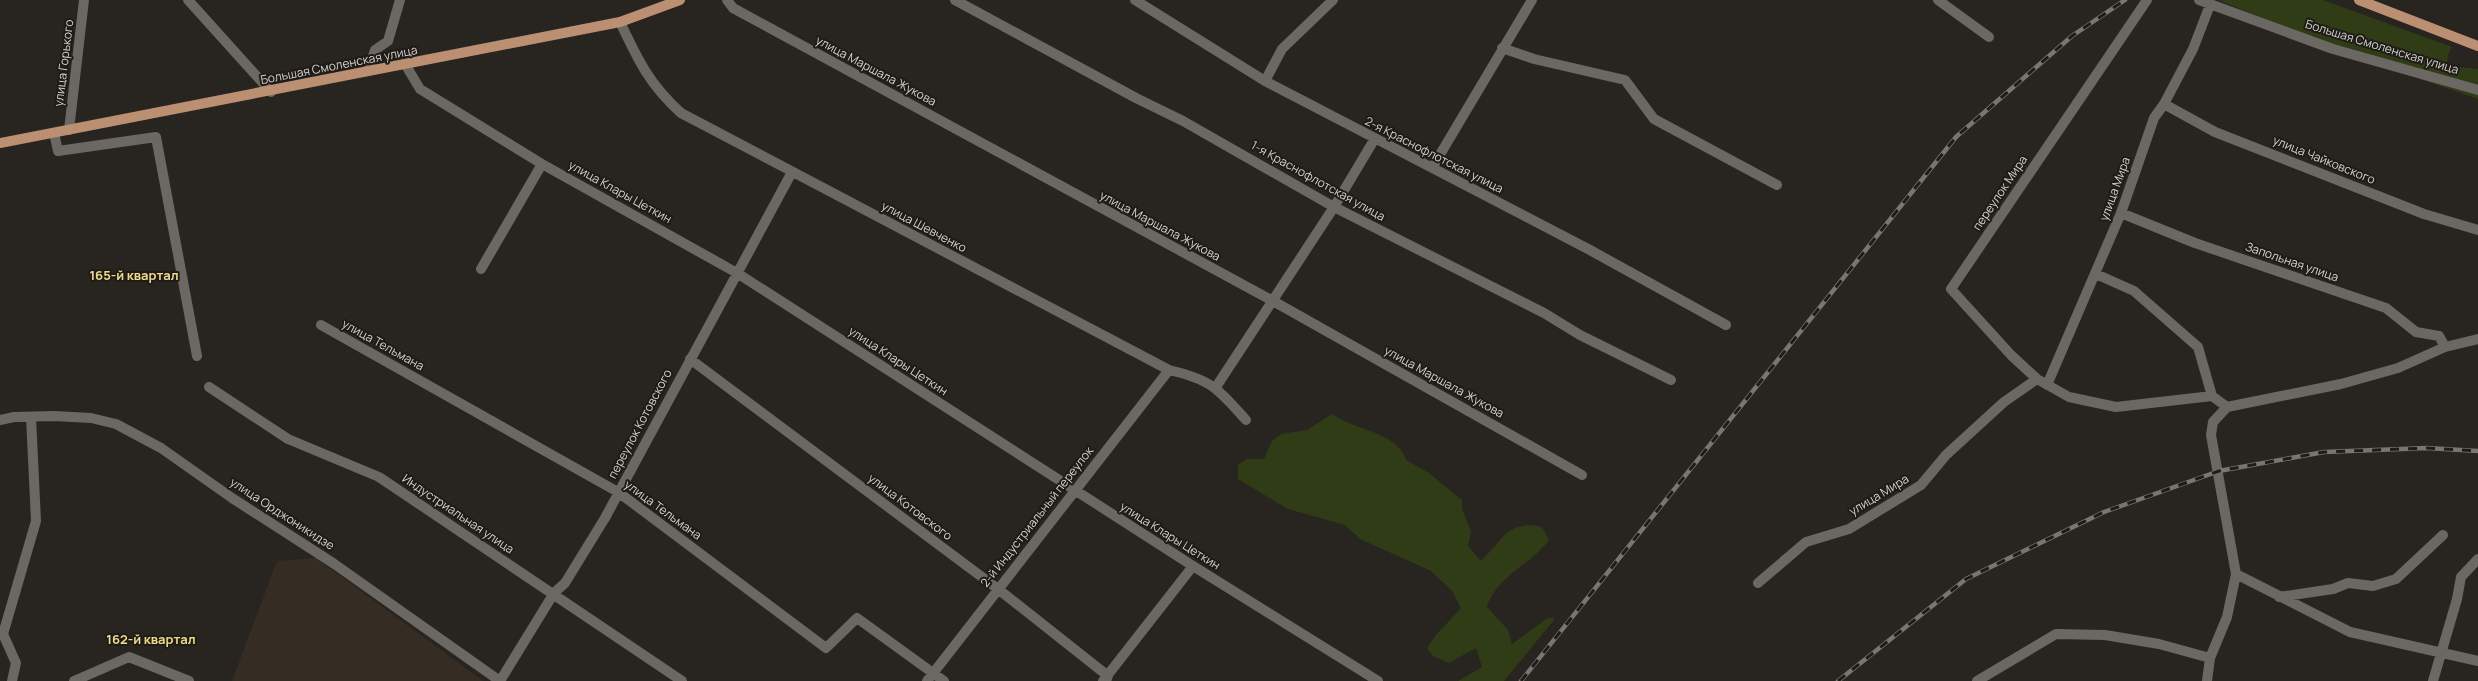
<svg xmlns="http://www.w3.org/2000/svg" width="2478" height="681" viewBox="0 0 2478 681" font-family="Manrope,sans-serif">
  <rect width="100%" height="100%" fill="#282420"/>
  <path fill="#352d23" d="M316 558 483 681H232L277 561Z"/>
  <path fill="#2f3c16" d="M2218 0H2323L2452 47 2448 55 2447 64 2455 67 2478 69V99L2376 64Z
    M1332 414C1353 430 1397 431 1406 460L1429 473 1462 500V509L1471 531 1468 546 1481 561C1503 540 1508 519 1542 527L1549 540C1532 564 1496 576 1487 607L1508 630 1512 644 1546 619 1553 617 1554 620 1504 681H1458L1482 667 1476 648 1449 663 1433 656 1427 648 1436 635 1461 608 1452 591 1431 571 1360 539 1345 525 1288 509 1238 479V465L1246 459H1264L1272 441 1281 434 1307 430Z"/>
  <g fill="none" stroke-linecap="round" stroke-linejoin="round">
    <path stroke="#6b6762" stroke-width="10" d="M188 0 271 92
      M727 0 733 8 1273 301 1582 475
      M955 0 1136 98 1183 121 1334 207 1544 313 1580 335 1671 380
      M1135 0 1265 81 1590 250 1726 325
      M1938 0 1989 37
      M2147 0 1951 289 2011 355 2037 379 2069 397 2116 407 2212 396 2227 407
      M2199 0 2333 49 2478 90
      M620 22C638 60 649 84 681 113L1169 370C1212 380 1217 388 1246 420
      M1502 48 1534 59 1625 80 1654 119 1777 185
      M405 64 420 89 542 164 737 273 1193 566 1378 681
      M368 71 375 50 388 41 400 0
      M1265 81 1282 49 1333 0
      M2164 104 2215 132 2424 214 2478 230
      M69 130 84 0
      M54 133 58 151 156 137 197 356
      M1432 168 1532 0
      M2121 213 2195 243 2386 308 2416 332 2439 336 2445 347
      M481 269 542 164
      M2096 274 2134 291 2198 347 2212 396
      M321 325 618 492 826 648 857 618 944 681
      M690 359 998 589 1108 676 1106 681
      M2047 385 2121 213 2154 118 2164 104 2193 49 2210 5
      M209 387 288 439 379 477 682 681
      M1216 387 1334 207 1374 140
      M0 420 14 417 54 416 91 418 116 424 161 448 232 498 333 563 500 681
      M2236 574 2350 632 2478 661
      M1758 583 1806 542 1849 529 1921 485 1946 455 2004 402 2037 379
      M2279 597 2333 589 2348 583 2373 586 2396 579 2443 535
      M12 681 16 663 3 634 36 521 31 417
      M74 681 129 657 189 681
      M500 681 554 593 565 583 605 518 792 172
      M927 681 1169 370
      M1103 681 1193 566
      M1977 681 2056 634 2105 635 2159 644 2210 658
      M2207 681 2210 658 2227 617 2236 574 2211 435 2213 422 2227 407 2341 384 2398 368 2445 347 2478 339
      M2433 681 2457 599 2461 577 2478 559"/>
    <path stroke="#bb8f71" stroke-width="10" d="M2359 0 2478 46
      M0 143 620 22 680 0"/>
    <g stroke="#787572" stroke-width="4.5">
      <path id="rail" d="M1521 681 1956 137 2072 36 2125 0
        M1838 681 1966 579 2104 512 2219 471 2324 452 2427 448 2478 451"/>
    </g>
    <use href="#rail" stroke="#1f1b17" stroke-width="3" stroke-dasharray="9" stroke-linecap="butt"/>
  </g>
  <g text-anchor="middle" stroke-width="4" stroke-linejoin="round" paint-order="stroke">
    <g font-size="12" fill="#d4d2cf" stroke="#1f1b17">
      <text transform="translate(2382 47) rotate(17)" y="4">Большая Смоленская улица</text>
      <text transform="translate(64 63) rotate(-83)" y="4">улица Горького</text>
      <text transform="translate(339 65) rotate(-11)" y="4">Большая Смоленская улица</text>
      <text transform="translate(876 71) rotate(28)" y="4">улица Маршала Жукова</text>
      <text transform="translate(1434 155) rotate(27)" y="4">2-я Краснофлотская улица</text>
      <text transform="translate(2324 160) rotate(22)" y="4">улица Чайковского</text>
      <text transform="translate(1318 181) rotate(29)" y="4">1-я Краснофлотская улица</text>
      <text transform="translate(2115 189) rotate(-70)" y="4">улица Мира</text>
      <text transform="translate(620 192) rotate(29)" y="4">улица Клары Цеткин</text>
      <text transform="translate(2000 193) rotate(-56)" y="4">переулок Мира</text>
      <text transform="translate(1160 226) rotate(28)" y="4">улица Маршала Жукова</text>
      <text transform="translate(924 227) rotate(28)" y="4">улица Шевченко</text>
      <text transform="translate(2292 262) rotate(19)" y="4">Запольная улица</text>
      <text transform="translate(383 345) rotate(29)" y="4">улица Тельмана</text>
      <text transform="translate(898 361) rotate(33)" y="4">улица Клары Цеткин</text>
      <text transform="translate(1444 382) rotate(29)" y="4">улица Маршала Жукова</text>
      <text transform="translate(640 424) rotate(-62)" y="4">переулок Котовского</text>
      <text transform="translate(1879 495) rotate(-31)" y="4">улица Мира</text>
      <text transform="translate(910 507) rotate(37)" y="4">улица Котовского</text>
      <text transform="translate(663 510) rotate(36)" y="4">улица Тельмана</text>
      <text transform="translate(282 514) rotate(33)" y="4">улица Орджоникидзе</text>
      <text transform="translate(458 514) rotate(34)" y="4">Индустриальная улица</text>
      <text transform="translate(1037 517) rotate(-52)" y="4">2-й Индустриальный переулок</text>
      <text transform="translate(1170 536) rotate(32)" y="4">улица Клары Цеткин</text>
    </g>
    <g font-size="13" font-weight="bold" fill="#efdb8d" stroke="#1f1b17">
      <text x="134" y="280">165-й квартал</text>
      <text x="151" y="644">162-й квартал</text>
    </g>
  </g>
</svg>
